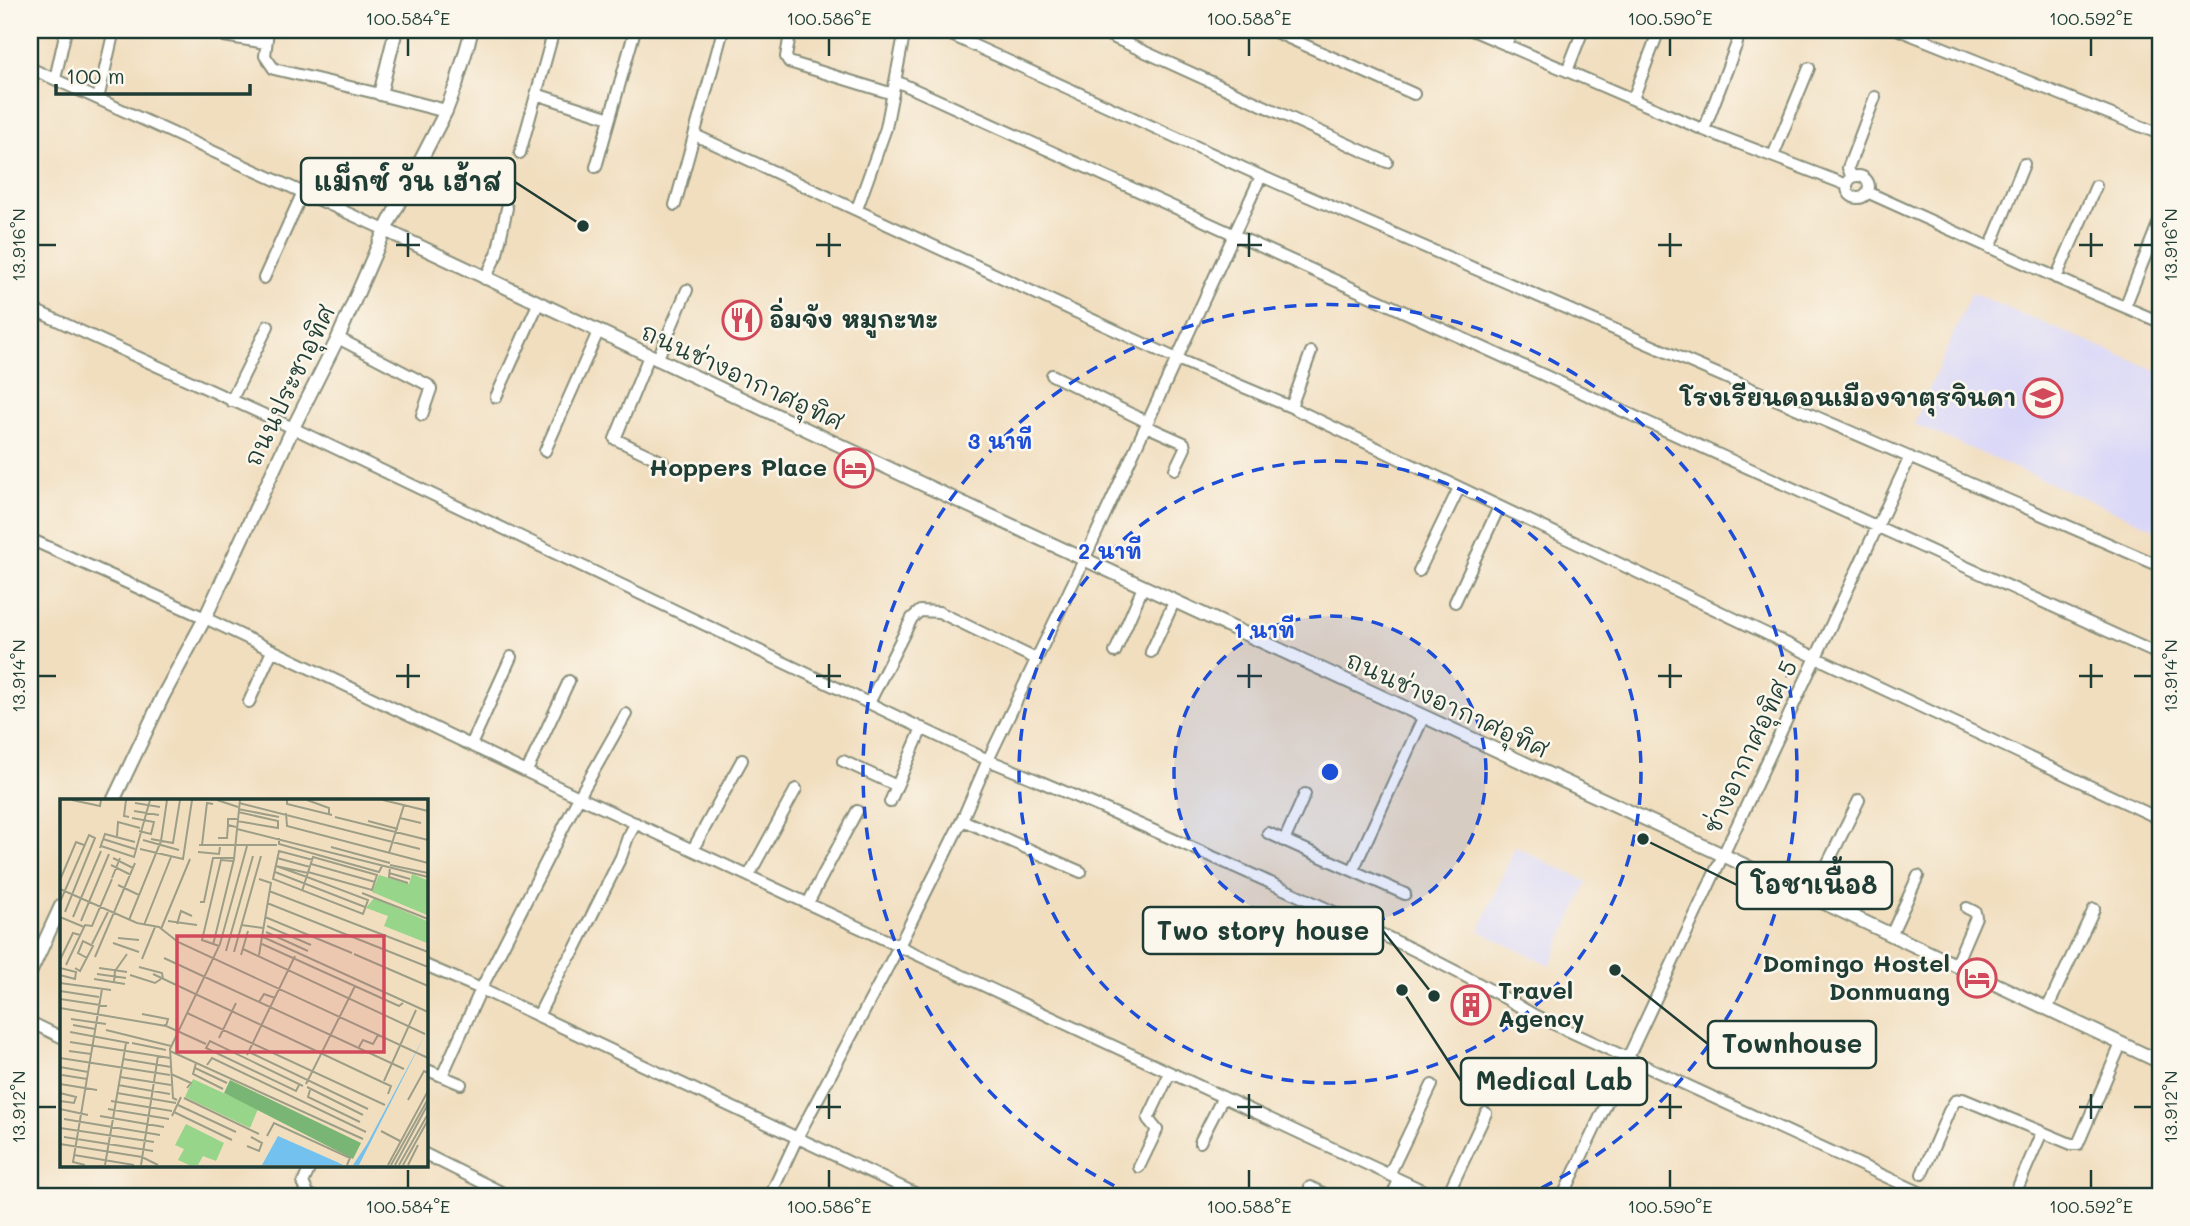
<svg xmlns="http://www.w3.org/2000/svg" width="2190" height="1226" viewBox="0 0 2190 1226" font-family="Mali,'Playpen Sans Thai',sans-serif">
  <rect width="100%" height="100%" fill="#fbf7ec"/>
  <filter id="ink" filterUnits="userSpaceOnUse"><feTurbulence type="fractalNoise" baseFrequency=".0143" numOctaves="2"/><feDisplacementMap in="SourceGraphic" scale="14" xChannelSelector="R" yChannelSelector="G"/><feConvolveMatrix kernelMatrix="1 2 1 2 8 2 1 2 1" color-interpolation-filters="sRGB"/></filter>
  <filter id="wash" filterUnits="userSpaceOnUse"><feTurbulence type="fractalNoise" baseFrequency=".00686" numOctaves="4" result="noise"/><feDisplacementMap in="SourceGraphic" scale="28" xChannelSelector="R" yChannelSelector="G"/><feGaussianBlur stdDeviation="1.57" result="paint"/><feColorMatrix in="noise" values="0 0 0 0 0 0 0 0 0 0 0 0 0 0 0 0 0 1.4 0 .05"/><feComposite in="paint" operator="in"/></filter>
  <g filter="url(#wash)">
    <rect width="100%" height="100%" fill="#f1debf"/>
    <path fill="#d9d7f8" d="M1971 293 2160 372V531L1914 424Z
      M1515 847 1588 882 1550 965 1479 931Z"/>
  </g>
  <g filter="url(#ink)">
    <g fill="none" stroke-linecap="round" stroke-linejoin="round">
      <g stroke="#888e7a" stroke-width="14">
        <path id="minor" d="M268 30 265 56 274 69 380 94
          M940 30 1261 176 2160 566
          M1097 30 1387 162
          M1271 30 1414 94
          M1472 30 1704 130 1847 185
          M1899 30 2160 134
          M790 34 786 57 789 62 893 94
          M224 36 266 43
          M1506 45 1512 30
          M30 68 385 230
          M1567 71 1583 30
          M55 79 66 30
          M896 81 2160 655
          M536 94 610 118
          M98 99 114 30
          M1633 99 1659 30
          M1704 130 1737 43
          M695 135 1177 359 1291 407 1817 658 2160 819
          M520 153 554 30
          M1773 156 1809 68
          M596 167 635 30
          M1847 187a11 11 0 1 1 22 0a11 11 0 1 1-22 0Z
          M1852 178 1848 168 1875 97
          M1867 192 2075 286 2160 322
          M675 205 723 30
          M857 209 886 128 905 30
          M1990 248 2024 164
          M264 278 302 194
          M2056 278 2096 186
          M485 279 497 254 507 208
          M2125 307 2160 219
          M30 308 293 428 988 760C1080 797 1171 838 1262 879 1354 921 1447 963 1534 1015L1928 1196
          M338 338 428 385 431 389 422 415
          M649 356 615 439 663 462
          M657 360 687 290
          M1052 375 1147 422
          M496 397 538 304
          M231 401 268 326
          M1291 407 1311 352
          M1146 426 1184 443 1185 448 1175 469
          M545 451 598 332
          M30 539 205 618 579 797 1435 1196
          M1419 571 1459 488
          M1455 602 1499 507
          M1115 652 1143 587
          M1151 652 1174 602
          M249 702 272 651
          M869 703 912 618 920 611 939 612 1036 659
          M471 745 511 657
          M843 761 897 786
          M527 771 569 681
          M890 802 922 728
          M962 820 1081 872
          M1268 833 1405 894
          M1284 841 1305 794
          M693 849 742 760
          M1353 870 1423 718
          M749 875 796 789
          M1811 897 1859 800
          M808 903 857 811
          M1891 935 1918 876
          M425 965 481 989 921 1196
          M1955 966 1976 917 1975 912 1967 908
          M2047 1009 2094 909
          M538 1016 562 968 574 951 621 857 628 837 636 823
          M30 1022 61 1037
          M425 1069 461 1084
          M442 1076 481 989 579 797 626 714
          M1200 1142 1223 1097
          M425 1154 509 1196
          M311 1165 303 1183 309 1195 313 1196
          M1139 1167 1157 1130 1148 1119 1170 1073
          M1922 1174 1949 1111 1955 1101 1963 1099 2071 1144H2078L2121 1044
          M1389 1175 1432 1085
          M1310 1187 1329 1196
          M770 1196 797 1138 899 946 962 820 988 760 1084 560 1261 176
          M1392 1196 1399 1180
          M1447 1196 1486 1113
          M1563 1196 1910 457
          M2014 1196 2042 1132"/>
      </g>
      <g stroke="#888e7a" stroke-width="16">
        <path id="tertiary" d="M396 30 380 94 446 111
          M385 230 922 484 1723 855 2160 1062
          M113 801 163 696 205 618 293 428 338 338 385 230 446 111 456 85 472 30
          M30 973 61 906"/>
      </g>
      <use href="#minor" stroke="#fff" stroke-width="10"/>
      <use href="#tertiary" stroke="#fff" stroke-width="12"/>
    </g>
  </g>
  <path fill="none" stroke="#1f3d34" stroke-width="2.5" d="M408 38V56M829 38V56M1249 38V56M1670 38V56M2091 38V56M408 233V257M829 233V257M1249 233V257M1670 233V257M2091 233V257M38 245H56M396 245H420M816 245H841M1237 245H1262M1658 245H1682M2079 245H2103M2134 245H2152M408 664V688M829 664V688M1249 664V688M1670 664V688M2091 664V688M38 676H56M396 676H420M816 676H841M1237 676H1262M1658 676H1682M2079 676H2103M2134 676H2152M829 1094V1119M1249 1094V1119M1670 1094V1119M2091 1094V1119M38 1107H56M816 1107H841M1237 1107H1262M1658 1107H1682M2079 1107H2103M2134 1107H2152M408 1170V1188M829 1170V1188M1249 1170V1188M1670 1170V1188M2091 1170V1188"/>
  <circle cx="1330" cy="772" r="156" fill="#1d4ed8" fill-opacity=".12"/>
  <g fill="none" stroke="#1d4ed8" stroke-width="3.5" stroke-dasharray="12 9">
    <circle cx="1330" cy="772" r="156"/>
    <circle cx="1330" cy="772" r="311"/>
    <path d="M1133 1195A467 467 0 1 1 1527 1195"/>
  </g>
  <defs>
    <g id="restaurant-ring" transform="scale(2.0125)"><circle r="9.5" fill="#fbf7ec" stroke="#d1495b" stroke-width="1.5"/><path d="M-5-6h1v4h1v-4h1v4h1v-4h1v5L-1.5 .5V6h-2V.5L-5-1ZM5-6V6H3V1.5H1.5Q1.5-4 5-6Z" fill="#d1495b"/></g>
    <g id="school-ring" transform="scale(2.0125)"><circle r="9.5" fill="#fbf7ec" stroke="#d1495b" stroke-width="1.5"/><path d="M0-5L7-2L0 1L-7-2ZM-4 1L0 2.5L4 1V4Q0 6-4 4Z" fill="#d1495b"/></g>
    <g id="hotel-ring" transform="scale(2.0125)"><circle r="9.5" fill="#fbf7ec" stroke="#d1495b" stroke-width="1.5"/><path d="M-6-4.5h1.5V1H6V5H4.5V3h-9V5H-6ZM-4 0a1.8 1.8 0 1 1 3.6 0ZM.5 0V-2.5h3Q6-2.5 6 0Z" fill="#d1495b"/></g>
    <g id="building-ring" transform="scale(2.0125)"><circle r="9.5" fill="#fbf7ec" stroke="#d1495b" stroke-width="1.5"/><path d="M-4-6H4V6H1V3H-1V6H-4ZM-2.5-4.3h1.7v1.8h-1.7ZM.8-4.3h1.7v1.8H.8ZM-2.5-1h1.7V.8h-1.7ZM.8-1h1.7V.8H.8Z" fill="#d1495b"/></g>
  </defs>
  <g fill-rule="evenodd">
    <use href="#restaurant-ring" x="742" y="320"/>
    <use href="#school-ring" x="2043" y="398"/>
    <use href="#hotel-ring" x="854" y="468"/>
    <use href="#hotel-ring" x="1977" y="978"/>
    <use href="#building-ring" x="1471" y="1005"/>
  </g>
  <g text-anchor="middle" stroke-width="5" stroke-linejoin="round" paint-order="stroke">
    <g font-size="24" font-weight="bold" fill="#1f3d34" stroke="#fbf7ec" text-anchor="end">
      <text x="769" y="328" text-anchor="start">อิ่มจัง หมูกะทะ</text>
      <text x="2016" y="406">โรงเรียนดอนเมืองจาตุรจินดา</text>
      <text x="827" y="476">Hoppers Place</text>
      <text x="1950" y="972">Domingo Hostel<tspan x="1950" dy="28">Donmuang</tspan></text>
      <text x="1498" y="999" text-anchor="start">Travel<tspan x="1498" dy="28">Agency</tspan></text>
    </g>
    <g font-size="24" fill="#1f3d34" stroke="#fbf7ec">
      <text transform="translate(742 377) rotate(25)" y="8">ถนนช่างอากาศอุทิศ</text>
      <text transform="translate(290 386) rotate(-64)" y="8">ถนนประชาอุทิศ</text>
      <text transform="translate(1447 705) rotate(25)" y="8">ถนนช่างอากาศอุทิศ</text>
      <text transform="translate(1751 747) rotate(-65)" y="8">ช่างอากาศอุทิศ 5</text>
    </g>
  </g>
  <g transform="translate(60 799)">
    <rect width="368" height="368" fill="#f1debf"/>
    <path d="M133 280 198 310 190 329 125 298ZM126 325 164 344 156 362 143 357 138 366H129L118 361 124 350 115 346Z" fill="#97d58a"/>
    <path d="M170 281 301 344 293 360 164 294Z" fill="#79b676"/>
    <path d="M352 75 367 81V116L312 93 319 76 349 85ZM314 99 367 122V144L324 127 328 117 306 109Z" fill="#97d58a"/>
    <path d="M367 232 299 366H293L307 345ZM218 337 277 363 283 366H202Z" fill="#73c1ee"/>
    <path fill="none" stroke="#9d9e87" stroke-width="2" d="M12 1 40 7 41 1M66 1 64 17 69 18M157 1 178 8M227 1V5L272 16M247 1 269 9V15M323 1 368 12M75 4 100 8M179 4 360 50M178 10 219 18M74 12 99 16M226 14 227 27 368 64M275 18 368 41M72 19 94 23 91 35 79 32M340 19 361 24M177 22 218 29V22L178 13M308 22 338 30M176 28 168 26V20H177M177 30 368 78M57 37 58 23 80 29M158 39H167L168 26M219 39V45L319 73 322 67M43 40 75 50M91 40 113 44 120 1M83 41 119 51M139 46H217M142 46 147 4 153 5M41 47 74 58 90 1M271 48 330 64M40 49 45 35 75 43M80 50 123 60 132 1M138 53 159 55 160 48M329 54 344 6M53 59 73 69M217 59 250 68M251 65 315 83M51 66 71 76M330 66 368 74M330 68 329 78 348 84M215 73 305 108M329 74 350 80M247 78 308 101 303 115 213 80 219 52 253 61M247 78 216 67 248 74M52 79 60 59M0 81 16 43 24 46M58 86 79 96M0 90 77 124 99 128 118 143 368 259M209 92 368 153M242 92 253 58 317 76 312 91 248 73M302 94 368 120M0 103 29 36 35 39 5 113M140 103H144L153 59H174M207 104 368 168M0 118 24 128M13 118 41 52M205 118 292 154M69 121 101 42 107 1M21 122 49 55M108 122 137 126M117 125 121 112 132 117M84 126 111 58M181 126 203 129M207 127 251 146M101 130 130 60M206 133 248 152M203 138 368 213M58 139 79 141M53 144 79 153M32 145 48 113M202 145 339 207 343 204M153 146 174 60 180 1M159 147 142 141 161 61 173 62M183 150 365 235M166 152 193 57M174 153 201 57M294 155 368 187M181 156 188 132M199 156 211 84 199 80M35 158 75 64M104 159 344 270M82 160 95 128M0 161 13 134 20 136M6 166 25 126 32 127 52 80M79 168 102 174 103 180M0 169 16 173 15 180 0 176M15 169 20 172 33 147 23 142 18 154 27 159M39 169 67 173M37 175 66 179M93 175 322 283 331 287 328 295M70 176 95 184 101 180M34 180 65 185M54 183 55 172 67 155M0 184 51 191M0 192 39 198M0 200 47 207M199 203 204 195 215 199M0 209 106 227M127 214 325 306M82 215 108 220 106 227M11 220 46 225M13 226 35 230M104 226 146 245M46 231 111 247M10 233 69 244M159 239 176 204M10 243 110 259M72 244 106 251M299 248 303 241 313 245 318 236M9 252 31 255M110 252 303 340M189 253 308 310M187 256 235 157M0 259 110 276M63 260 111 268M136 264 133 275 163 290M147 266 152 259 306 333M0 268 28 273M135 269 167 284M111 275 131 284 127 289M2 276 27 280M60 278 111 286M324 282 356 211M0 285 37 291M246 285 295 187M58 286 110 295M239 286 236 292 146 249 150 242 243 287M247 288 303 316M250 291 248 298 300 323M0 294 16 298 14 304 0 302M57 294 116 304M124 299 199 335M117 301 113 299 110 250 160 145 187 47M348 301 364 272 368 274M51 302 112 312M118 306 176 333M0 310 28 316M48 310 109 320M114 313 172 341M40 317 104 328M112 317 121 298M4 320 100 336M0 329 94 343M321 332 340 342M207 337 214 324 290 359 287 366M4 338 93 352M0 345 82 358 98 366M187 347 199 352 202 344 191 338M14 356 74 366M25 366 13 363 42 190M45 366 66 244M81 366 98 257M328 366 368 292M331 366 368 300M335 366 368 305M339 366 368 315M343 366 368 321M348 366 358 346"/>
    <path fill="#d1495b" fill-opacity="0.15" stroke="#d1495b" stroke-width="3.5" d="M117 137H324V253H117Z"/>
    <rect width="368" height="368" fill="none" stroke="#1f3d34" stroke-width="3.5"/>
  </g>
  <circle cx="1330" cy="772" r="10" fill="#1d4ed8" stroke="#fbf7ec" stroke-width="3.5"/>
  <g font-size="21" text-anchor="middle" font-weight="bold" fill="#1d4ed8" stroke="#fbf7ec" stroke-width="5" stroke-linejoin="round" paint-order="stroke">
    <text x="1000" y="449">3 นาที</text>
    <text x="1110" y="559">2 นาที</text>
    <text x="1264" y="638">1 นาที</text>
  </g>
  <path fill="none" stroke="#1f3d34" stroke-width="2.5" d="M583 226L515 182M1643 839L1737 885M1434 996L1383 931M1615 970L1708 1044M1402 990L1461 1081"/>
  <g fill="#1f3d34" stroke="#fbf7ec" stroke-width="2.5">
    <circle cx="583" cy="226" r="7"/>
    <circle cx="1643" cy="839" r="7"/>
    <circle cx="1434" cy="996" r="7"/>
    <circle cx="1615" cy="970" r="7"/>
    <circle cx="1402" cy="990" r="7"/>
  </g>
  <g fill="#fbf7ec" stroke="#1f3d34" stroke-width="2.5">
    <rect x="301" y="158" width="214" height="47" rx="7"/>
    <rect x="1737" y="862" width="155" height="47" rx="7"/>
    <rect x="1143" y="907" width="240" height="47" rx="7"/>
    <rect x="1708" y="1021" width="168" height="47" rx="7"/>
    <rect x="1461" y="1058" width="186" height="47" rx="7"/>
  </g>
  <g font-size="26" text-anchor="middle" font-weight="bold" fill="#1f3d34">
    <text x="408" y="191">แม็กซ์ วัน เฮ้าส</text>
    <text x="1814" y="894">โอชาเนื้อ8</text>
    <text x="1263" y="940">Two story house</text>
    <text x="1792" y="1053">Townhouse</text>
    <text x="1554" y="1090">Medical Lab</text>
  </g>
  <rect width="2190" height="1226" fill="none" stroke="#fbf7ec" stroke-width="77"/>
  <path d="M56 84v10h194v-10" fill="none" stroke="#1f3d34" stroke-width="3.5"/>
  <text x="66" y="84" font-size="21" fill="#1f3d34" stroke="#fbf7ec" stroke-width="5" paint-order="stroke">100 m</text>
  <rect x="38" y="38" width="2114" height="1150" fill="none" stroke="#1f3d34" stroke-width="2.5"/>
  <g font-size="18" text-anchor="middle" fill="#1f3d34">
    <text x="408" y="25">100.584°E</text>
    <text x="829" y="25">100.586°E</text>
    <text x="1249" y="25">100.588°E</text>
    <text x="1670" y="25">100.590°E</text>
    <text x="2091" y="25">100.592°E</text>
    <text transform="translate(19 245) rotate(-90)" y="6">13.916°N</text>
    <text transform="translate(2171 245) rotate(-90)" y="6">13.916°N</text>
    <text transform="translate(19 676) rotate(-90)" y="6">13.914°N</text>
    <text transform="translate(2171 676) rotate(-90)" y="6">13.914°N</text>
    <text transform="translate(19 1107) rotate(-90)" y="6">13.912°N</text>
    <text transform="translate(2171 1107) rotate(-90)" y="6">13.912°N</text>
    <text x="408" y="1213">100.584°E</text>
    <text x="829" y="1213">100.586°E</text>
    <text x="1249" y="1213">100.588°E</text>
    <text x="1670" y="1213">100.590°E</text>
    <text x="2091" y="1213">100.592°E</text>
  </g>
</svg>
